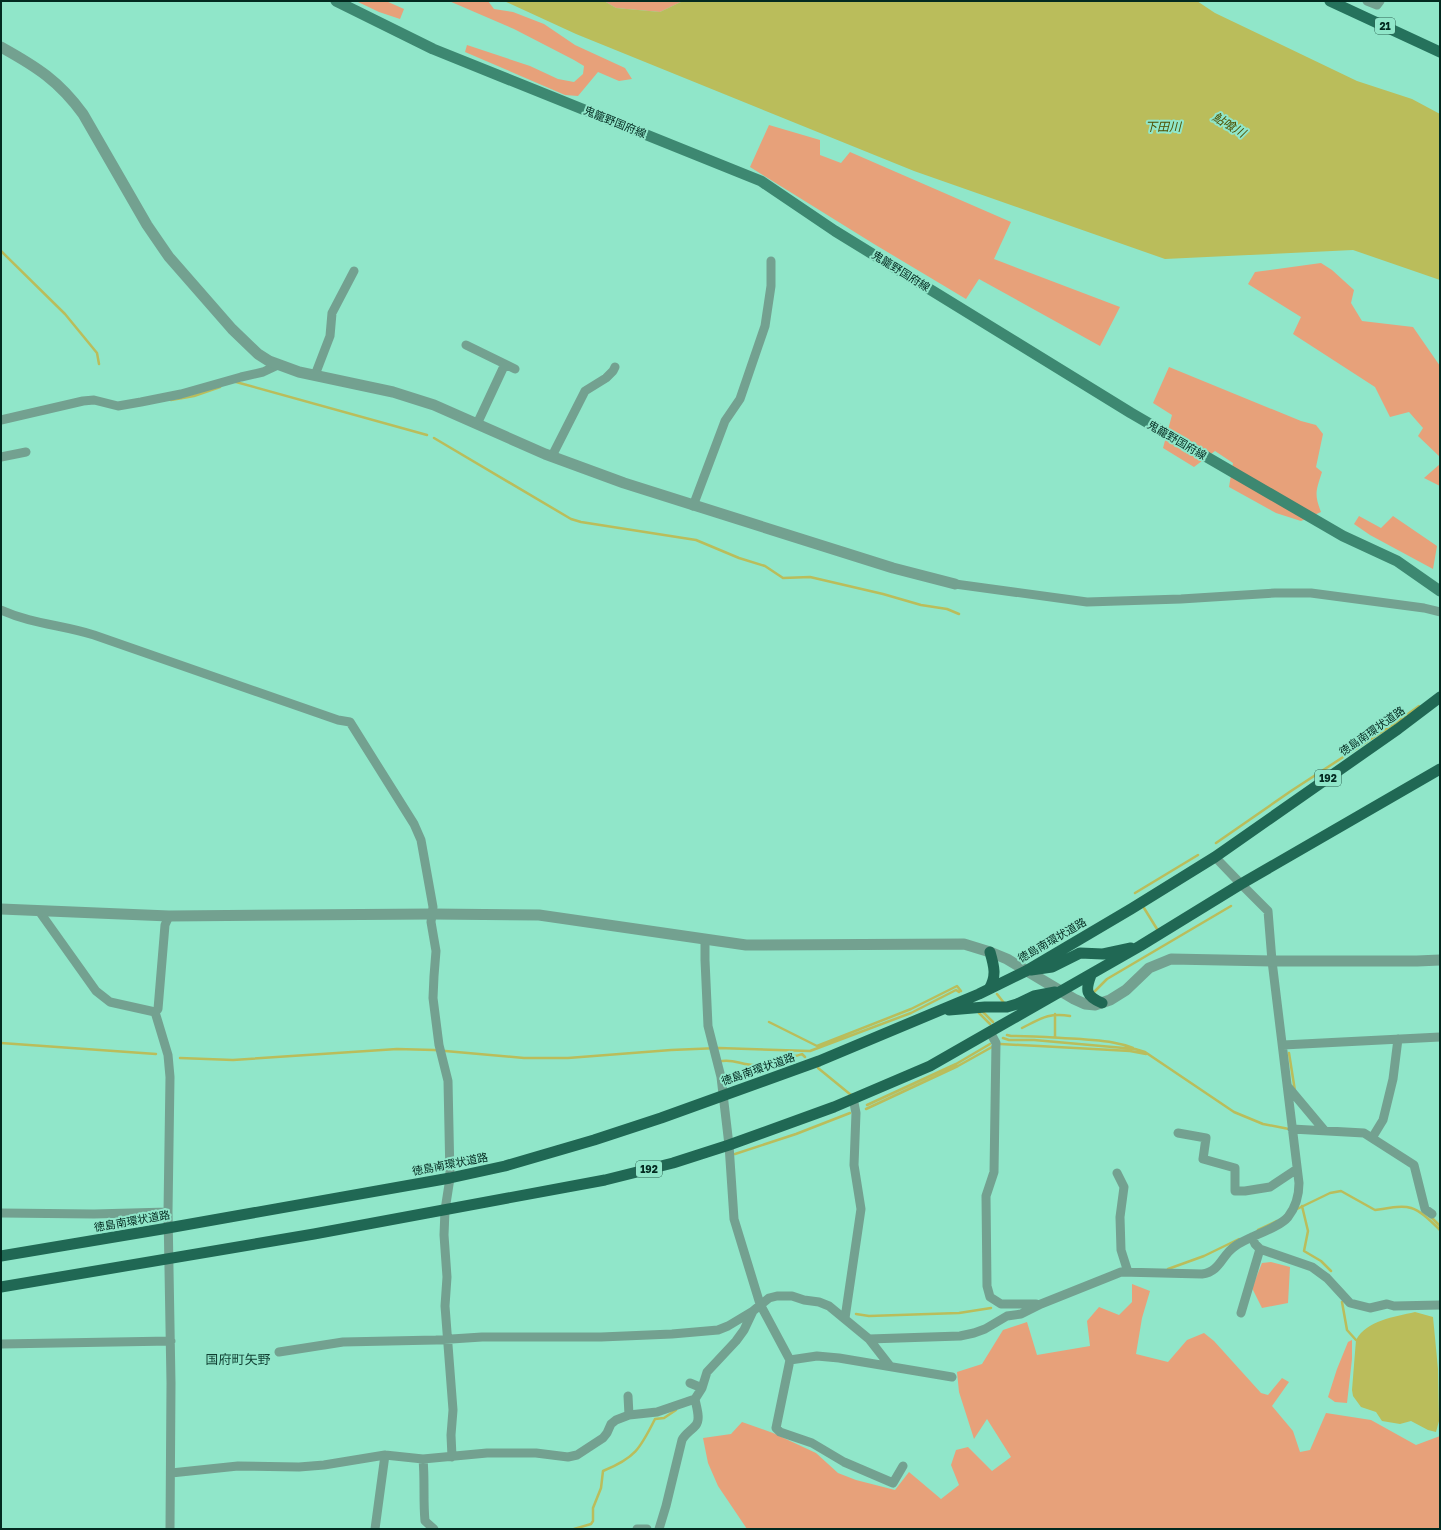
<svg xmlns="http://www.w3.org/2000/svg" width="1441" height="1530" viewBox="0 0 1441 1530" font-family="'Golos Text','Noto Sans JP',sans-serif">
  <rect width="100%" height="100%" fill="#90e6c9"/>
  <path fill="#e7a17a" d="M356 1H386L404 9 400 19 379 12Z
    M449 1H488L494 9 513 12 544 24 575 45 625 68 632 79 619 81 598 72 578 96 565 95 465 52 467 45 530 66 558 79 574 82 583 74 584 66 574 60 514 29Z
    M604 1H683L660 12 616 8Z
    M769 125 820 140V155L841 163 850 152 1011 222 994 259 1120 307 1100 346 979 279 966 299 874 244 750 167Z
    M1321 263 1332 270 1354 290 1351 303 1362 321 1413 327 1440 366V457L1418 436 1423 428 1409 412 1390 417 1375 387 1293 334 1301 317 1248 284 1255 272Z
    M1169 367 1301 421 1316 425 1323 434 1316 467 1322 472C1316 491 1314 494 1321 512L1301 521 1276 513 1229 487 1233 463 1215 451 1194 467 1163 448 1172 415 1153 403Z
    M1440 464V486L1424 478Z
    M1359 516 1381 528 1393 516 1437 546 1433 569 1370 535 1354 524Z
    M1271 1262 1290 1267 1288 1303 1262 1308 1252 1288 1262 1263Z
    M1132 1284 1150 1291 1142 1318 1136 1354 1168 1362 1187 1340 1204 1333 1214 1341 1261 1393 1268 1395 1282 1378 1289 1382 1272 1406 1293 1431 1300 1452 1310 1450 1326 1413 1371 1420 1416 1445 1440 1436V1529H747L718 1486 708 1463 703 1438 731 1434 742 1422 773 1433 816 1453 838 1473 856 1480 895 1490 909 1472 941 1499 959 1485 951 1465 956 1450 968 1447 992 1471 1011 1457 987 1419 974 1439 959 1392 957 1372 982 1364 1003 1330 1027 1322 1037 1355 1090 1346 1087 1321 1099 1307 1119 1315 1132 1302Z
    M1352 1340V1359L1347 1403 1335 1402 1328 1397 1337 1369 1348 1342Z"/>
  <path fill="#babd5b" d="M504 1H604L616 8 660 12 683 1H1197L1215 13 1357 81 1412 99 1440 114V280L1353 250 1165 259 914 171 576 34Z
    M1415 1312 1433 1317 1438 1369 1439 1421 1436 1432 1428 1430 1411 1421 1400 1424 1382 1421 1376 1412 1361 1407 1353 1396 1352 1390 1356 1340C1367 1320 1394 1317 1415 1312Z"/>
  <g fill="none" stroke-linecap="round" stroke-linejoin="round">
    <path stroke="#babd5b" stroke-width="2.5" d="M1 251 65 314 97 353 99 364
      M236 382 427 435
      M171 400 194 396 220 387
      M434 438 571 519 581 522 696 540 739 558 765 566 783 578 810 577 883 594 921 605 947 609 959 614
      M1216 843 1291 791 1394 724 1419 706
      M1135 893 1198 855
      M1144 908 1157 929
      M1094 992 1107 979 1231 906
      M997 994 1004 1003
      M983 1012 993 1022
      M979 1013 990 1024
      M1055 1014V1037
      M769 1022 817 1046 911 1009 957 986 961 991
      M1022 1028C1040 1019 1049 1012 1070 1016
      M1007 1035 1011 1036C1034 1036 1058 1038 1081 1039 1099 1041 1116 1041 1133 1048
      M1003 1038 1009 1040H1034L1135 1049 1145 1052 1234 1112 1263 1124 1289 1129
      M1 1043 156 1054
      M1000 1044 1130 1051 1146 1054
      M1289 1053 1295 1091
      M180 1058 233 1060 397 1049 434 1050 524 1058H568L671 1050 719 1048 810 1051 911 1013 956 990 959 992
      M722 1061C734 1059 742 1065 753 1065 764 1066 774 1060 784 1057 791 1055 794 1058 802 1054L805 1057
      M818 1068 851 1095
      M867 1105 956 1064 990 1044
      M866 1109 958 1066 992 1047
      M735 1154 796 1134 850 1113
      M1302 1206 1308 1231 1304 1251 1321 1261 1331 1271
      M1297 1209 1330 1193 1341 1191 1375 1210C1412 1204 1413 1204 1440 1230
      M1432 1218 1440 1226
      M1258 1230 1277 1221
      M1168 1269 1204 1256 1239 1239
      M1342 1302 1347 1330 1356 1340
      M856 1314 869 1316 959 1313 991 1308
      M574 1529 591 1524 593 1521V1508L601 1488 603 1471C635 1458 640 1449 655 1419L664 1418 676 1410"/>
    <path stroke="#73a190" stroke-width="9" d="M1367 1 1377 5 1380 1
      M466 345 515 369
      M315 375 330 336 332 313 354 271
      M1 420 83 401 94 400 118 406 141 402 181 394 241 377 263 372 278 365
      M477 424 505 364
      M552 456 585 391 606 378 613 371 615 367
      M1 457 26 452
      M693 506 725 421 740 399 765 326 771 286V261
      M955 584 1087 602 1181 599 1275 593H1311L1424 608 1440 612
      M1 610C32 624 63 625 94 635L338 720 350 722 414 824 421 840 433 907 431 922 436 951 434 976 433 998 439 1045 448 1081 450 1178 445 1210 444 1235 447 1277 445 1306 453 1410 451 1435 452 1457
      M39 911 96 991 110 1002 155 1012 168 1055 170 1077 168 1212 171 1383 170 1529
      M705 940V960L708 1026 721 1077 729 1145 734 1219 760 1304 790 1360 776 1428 780 1432 812 1443 844 1462 893 1483 903 1466
      M155 1012 158 1009 165 925 169 916
      M990 1032 996 1043 994 1172 986 1196 987 1286 990 1297 1001 1304H1036
      M1283 1045 1440 1037
      M1288 1087 1324 1130
      M1292 1129 1364 1133 1414 1165 1425 1209 1432 1214
      M1178 1133 1206 1138 1203 1159 1235 1168V1191H1245L1270 1187 1297 1169
      M1372 1138 1383 1120 1393 1079 1398 1039
      M1117 1173 1124 1187 1120 1217 1121 1250 1128 1272
      M1 1213 94 1214 168 1212
      M1252 1237 1255 1244 1260 1249 1312 1267 1327 1278 1350 1303 1370 1308 1387 1304 1394 1306 1440 1305
      M1241 1313 1260 1249
      M845 1318 861 1209 854 1165 856 1113 853 1098
      M869 1339 890 1366
      M1 1344 171 1341
      M279 1352 343 1342 436 1340 482 1337H601L672 1334 718 1330 728 1326 753 1311
      M790 1360 817 1356 839 1358 952 1377
      M690 1383 702 1388
      M628 1396 629 1415
      M423 1459C425 1480 423 1500 425 1521L434 1529
      M171 1473 238 1466 299 1467 324 1465 385 1455 423 1459 487 1453H536L568 1457 577 1455 603 1438 607 1433 611 1424 616 1420 629 1415 657 1412 695 1399 702 1388 707 1372 736 1341 744 1330 753 1311 769 1298 777 1296H792L804 1300 819 1302 829 1306 869 1339 960 1336 974 1333 985 1329 1007 1316 1021 1314 1041 1304 1121 1272 1202 1274C1220 1272 1222 1255 1234 1247 1246 1237 1278 1229 1288 1217 1295 1208 1299 1195 1299 1183L1272 961 1268 911 1241 884 1215 857
      M375 1529 385 1455
      M637 1529H647
      M659 1529 666 1506 682 1440C685 1434 691 1431 696 1425 701 1419 696 1406 695 1399"/>
    <path stroke="#73a190" stroke-width="11" d="M1 47C37 67 59 81 83 114L147 225 169 257 232 329 258 354 269 361 299 372 393 392 434 405 545 454 624 483 839 551 893 568 955 584
      M1 909 169 916 432 914 539 915 746 945 964 944 990 952 1007 959 1074 999 1085 1004 1095 1005 1110 1000 1126 990 1149 968 1171 959 1272 961H1417L1440 960"/>
    <path stroke="#3d8871" stroke-width="11" d="M336 1 433 49 761 181 835 231 1131 413 1343 536 1397 561 1440 591"/>
    <path stroke="#25725c" stroke-width="11" d="M1330 1 1440 52"/>
    <path stroke="#206854" stroke-width="11" d="M1031 970 1052 967 1080 953 1103 954 1131 948
      M1091 975C1085 991 1086 996 1102 1003
      M989 989C997 976 994 966 990 952
      M949 1010 985 1007H1007L1017 1004 1034 996 1055 992
      M1 1256 168 1228 450 1178 505 1166 594 1140 661 1118 819 1061 979 994 1026 971 1131 909 1215 857 1398 729 1440 697
      M1 1287 314 1234 605 1180 673 1163 729 1145 834 1107 930 1066 1140 946 1241 884 1440 769"/>
  </g>
  <g text-anchor="middle" stroke-width="4" stroke-linejoin="round" paint-order="stroke">
    <g fill="#90e6c9" stroke="#2d6253" stroke-width="1">
      <rect x="1375" y="18" width="20" height="16" rx="3"/>
      <rect x="1315" y="770" width="26" height="16" rx="3"/>
      <rect x="636" y="1161" width="26" height="16" rx="3"/>
    </g>
    <g font-size="10" font-weight="bold" fill="#032a20">
      <text x="1385" y="30">21</text>
      <text x="1328" y="782">192</text>
      <text x="649" y="1173">192</text>
    </g>
    <g font-size="11" fill="#032a20" stroke="#90e6c9">
      <text transform="translate(615 122) rotate(22)" y="4">鬼籠野国府線</text>
      <text transform="translate(901 271) rotate(32)" y="4">鬼籠野国府線</text>
      <text transform="translate(1177 440) rotate(30)" y="4">鬼籠野国府線</text>
      <text transform="translate(1372 731) rotate(-35)" y="4">徳島南環状道路</text>
      <text transform="translate(1052 940) rotate(-30)" y="4">徳島南環状道路</text>
      <text transform="translate(758 1069) rotate(-19)" y="4">徳島南環状道路</text>
      <text transform="translate(450 1164) rotate(-11)" y="4">徳島南環状道路</text>
      <text transform="translate(132 1221) rotate(-10)" y="4">徳島南環状道路</text>
    </g>
    <g font-size="12" font-style="italic" fill="#4e4f00" stroke="#90e6c9">
      <text transform="translate(1229 125) rotate(31)" y="4">鮎喰川</text>
      <text x="1163" y="131">下田川</text>
    </g>
    <g font-size="13" fill="#0f3f32" stroke="#90e6c9">
      <text x="238" y="1364">国府町矢野</text>
    </g>
  </g>
  <rect width="1441" height="1530" fill="none" stroke="#032a20" stroke-width="4"/>
</svg>
